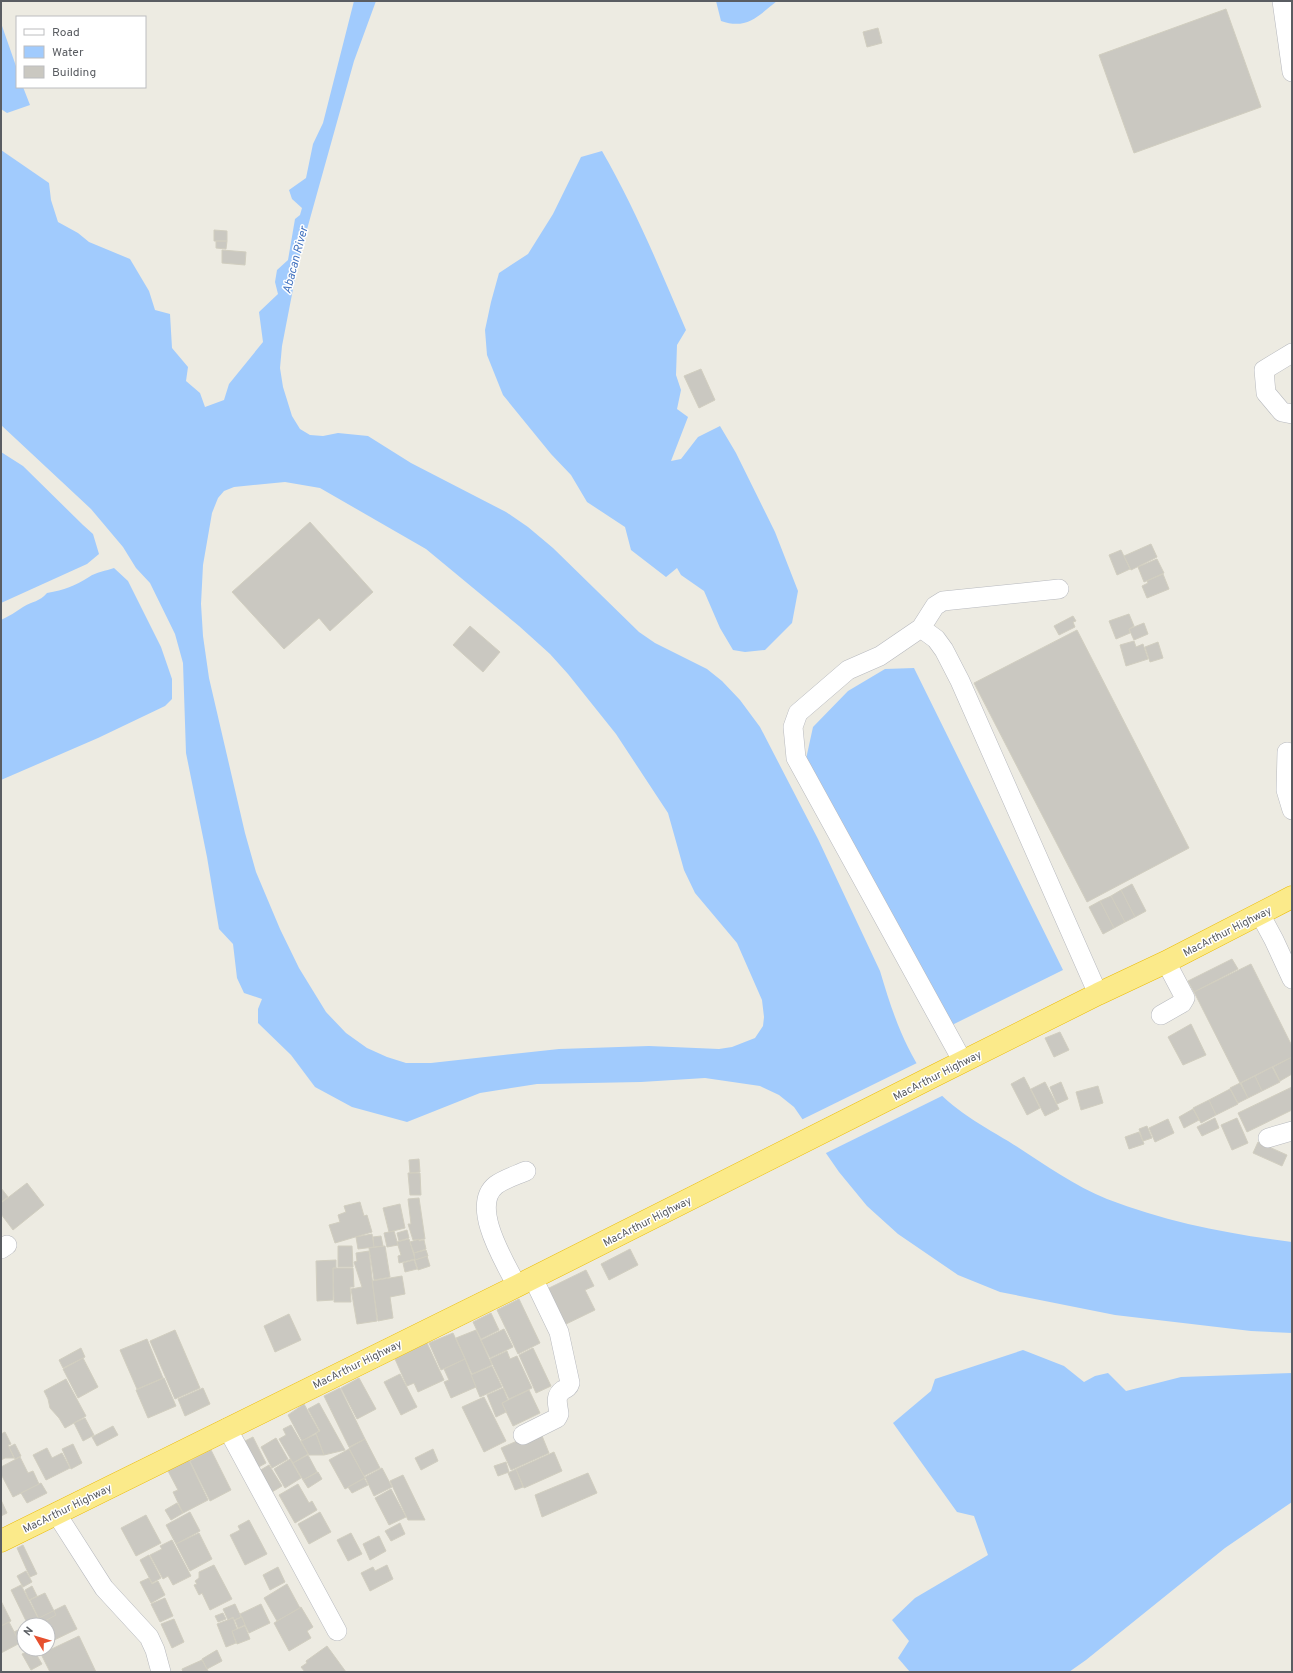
<svg xmlns="http://www.w3.org/2000/svg" width="1293" height="1673" viewBox="0 0 1293 1673" font-family="Overpass,sans-serif">
  <rect width="100%" height="100%" fill="#edebe2"/>
  <path fill="#a1cbfd" fill-rule="evenodd" d="M354 1H376L354 61 299 258 282 346 280 368 283 387 292 416 300 429 310 435 323 436 338 433 368 436 411 463 506 512 528 527 553 548 639 632 655 643 707 669 722 681 740 700 760 727 818 839 880 971C891 1008 903 1045 925 1076 946 1106 978 1123 1008 1141 1040 1161 1072 1185 1107 1199 1166 1222 1229 1234 1292 1242V1333L1251 1331 1115 1315 1000 1292 958 1275 898 1234 867 1206 839 1172 794 1107 779 1095 760 1086 705 1078 641 1082 537 1084 480 1093 407 1122 352 1107 315 1087 291 1055 258 1023V1009L262 999 244 993 237 978 233 944 219 929 207 857 186 753 183 663 175 634 150 583 136 568 123 547 91 509 1 425V150L49 183 51 200 58 222 78 233 89 242 130 259 149 291 155 310 170 314 172 348 188 367 186 381 200 393 205 407 224 400 229 384 263 342 259 312 278 294 275 282 277 270 288 260 295 219 300 215 302 208 292 199 289 190 306 178 313 144 323 123ZM285 482 320 488 426 549 519 626 550 654 568 674 616 734 668 813 684 870 695 893 737 943 762 1000 764 1017 763 1026 755 1038 732 1047 719 1049 649 1046 559 1049 431 1063H406L387 1057 367 1048 346 1033 326 1012 299 968 280 929 256 872 245 833 209 678 203 636 201 604 203 565 212 513 218 498 224 491 234 487Z
    M716 1H777C758 16 747 30 721 21Z
    M1 23 17 69V87H23L30 105 7 113 1 109Z
    M602 151C635 208 660 269 686 330L677 345 676 375 681 390 677 409 688 417 671 461 681 459 698 437 720 426 736 453 775 532 798 591 792 623 765 650 745 652 733 650 720 628 704 591 681 575 677 568 666 577 631 550 625 527 587 502 571 475 551 454 503 395 487 355 485 330 491 302 499 273 528 254 553 214 581 157Z
    M1 452 23 466 83 525 93 534 99 554 87 564 1 603Z
    M114 568 128 581 161 647 172 679V699L165 706 98 738 1 780V620C9 616 16 612 23 607 33 601 39 602 47 593 65 590 74 586 89 577 96 572 106 571 114 568Z
    M914 668 1063 970 946 1028 806 759 813 727 848 691 885 669Z
    M1023 1350 1064 1366 1084 1382 1095 1376 1108 1373 1126 1391 1181 1377 1292 1373V1502L1225 1548 1086 1660 1069 1672H910L898 1658 909 1641 892 1620 915 1598 988 1555 974 1516 957 1512 893 1423 931 1391 935 1379Z"/>
  <path fill="#edebe2" d="M919 1062 927 1076 944 1095 824 1154 801 1120Z"/>
  <path fill="#cac8c1" stroke="#d1cec0" d="M1226 9 1261 107 1134 153 1099 55Z
    M878 28 882 43 867 47 863 32Z
    M214 230 227 231V241H214Z
    M216 241H227L226 249 216 248Z
    M222 250 246 252 245 265 222 263Z
    M701 369 715 400 699 408 684 376Z
    M310 522 373 592 330 631 319 618 284 649 232 592Z
    M1151 544 1157 557 1131 570 1124 556Z
    M1121 550 1130 569 1117 575 1109 555Z
    M1157 559 1164 573 1144 582 1138 567Z
    M1163 574 1169 589 1147 598 1142 586 1148 583 1147 581Z
    M1129 614 1134 626 1129 629 1130 633 1116 639 1109 621Z
    M1073 616 1076 621 1073 622 1075 627 1059 635 1054 626Z
    M1144 623 1148 634 1134 640 1129 629Z
    M470 626 500 652 483 672 453 645Z
    M1077 630 1189 848 1087 902 974 683Z
    M1134 641 1136 647 1143 644 1148 659 1126 666 1120 645Z
    M1158 642 1163 658 1150 662 1145 647Z
    M1132 884 1146 911 1135 917 1121 890Z
    M1121 890 1135 917 1125 922 1111 896Z
    M1111 896 1125 922 1114 928 1100 901Z
    M1100 901 1114 928 1103 934 1089 907Z
    M1232 959 1238 969 1194 992 1188 981Z
    M1251 964 1292 1046V1057L1240 1083 1194 992Z
    M1191 1024 1206 1055 1183 1065 1168 1037Z
    M1060 1032 1069 1050 1054 1057 1045 1038Z
    M1292 1057V1074L1280 1081 1273 1067Z
    M1272 1067 1280 1082 1262 1091 1255 1076Z
    M1255 1076 1262 1091 1248 1098 1241 1083Z
    M1024 1077 1040 1108 1027 1115 1011 1084Z
    M1045 1082 1059 1109 1045 1116 1031 1089Z
    M1061 1082 1068 1099 1057 1104 1050 1087Z
    M1240 1083 1248 1098 1238 1103 1230 1088Z
    M1098 1086 1103 1103 1081 1110 1076 1092Z
    M1292 1087V1110L1247 1132 1238 1113Z
    M1230 1089 1238 1104 1216 1115 1209 1100Z
    M1209 1100 1216 1115 1201 1123 1193 1108Z
    M1193 1109 1199 1120 1184 1128 1179 1117Z
    M1215 1118 1219 1128 1202 1136 1197 1127Z
    M1237 1118 1248 1143 1232 1150 1221 1125Z
    M1168 1119 1174 1133 1155 1142 1149 1128Z
    M1147 1126 1152 1138 1143 1141 1139 1129Z
    M1139 1132 1144 1144 1129 1149 1125 1137Z
    M1258 1142 1287 1155 1282 1166 1253 1153Z
    M419 1159 420 1172 410 1173 409 1160Z
    M408 1173H420L421 1195H410Z
    M27 1183 44 1205 13 1230 1 1214V1203Z
    M1 1188 8 1197 1 1202Z
    M419 1198 425 1239 413 1240 408 1224H411L408 1199Z
    M360 1202 364 1216 367 1215 372 1232 335 1243 329 1225 340 1222 338 1215 346 1212 344 1206Z
    M400 1204 405 1228 389 1232 383 1208Z
    M407 1230 409 1238 399 1241 397 1233Z
    M394 1231 398 1245 387 1247 384 1233Z
    M372 1234 374 1247 358 1249 356 1237Z
    M381 1236 383 1246 374 1247 373 1237Z
    M409 1239 415 1259 399 1263 398 1256 401 1255 397 1242Z
    M419 1239V1241L424 1240 426 1249 414 1253 410 1242Z
    M338 1246H352L353 1267H338Z
    M385 1246 390 1277 374 1280 369 1248Z
    M630 1249 638 1265 609 1280 601 1264Z
    M426 1250 428 1256 415 1260 414 1253Z
    M369 1251 377 1321 357 1324 351 1289 362 1287 354 1262 357 1261 356 1253Z
    M427 1256 430 1266 418 1270 415 1260Z
    M336 1260V1268H333V1300L317 1301 316 1261Z
    M414 1260 417 1269 405 1272 403 1263Z
    M333 1268H353L354 1287H350L351 1302H334Z
    M586 1270 594 1286 585 1290 595 1310 562 1326 545 1290Z
    M402 1276 405 1294 390 1297 393 1318 378 1321 372 1281Z
    M519 1299 540 1343 518 1354 497 1310Z
    M491 1313 499 1330 481 1339 473 1322Z
    M289 1314 301 1340 275 1352 264 1326Z
    M504 1329 513 1347 490 1358 481 1340Z
    M175 1330 200 1388 175 1399 150 1341Z
    M476 1330 492 1365 472 1374 456 1338Z
    M453 1333 465 1359 441 1370 429 1343Z
    M147 1339 163 1378 137 1389 120 1350Z
    M427 1343 444 1380 418 1392 414 1383 407 1386 395 1359Z
    M81 1348 85 1357 63 1368 59 1360Z
    M533 1348 551 1386 536 1393 519 1355Z
    M507 1351 510 1359 517 1356 532 1388 509 1399 490 1359Z
    M83 1358 98 1387 78 1398 63 1369Z
    M465 1359 476 1387 451 1398 444 1382 449 1380 444 1369Z
    M492 1366 502 1387 480 1397 471 1375Z
    M400 1374 417 1407 401 1415 384 1382Z
    M164 1378 176 1406 148 1418 136 1390Z
    M359 1378 376 1409 357 1419 341 1388Z
    M66 1379 86 1416 65 1428 59 1418 50 1408 48 1399 44 1391Z
    M203 1388 210 1404 185 1416 178 1399Z
    M340 1388 365 1439 349 1447 324 1396Z
    M503 1388 508 1400 502 1403 506 1412 496 1417 487 1395Z
    M529 1390 540 1413 513 1426 502 1403Z
    M484 1397 506 1441 484 1452 462 1407Z
    M319 1403 345 1450 324 1455 316 1433 320 1431 308 1409Z
    M304 1404 319 1431 302 1441 288 1415Z
    M85 1418 94 1435 83 1441 74 1423Z
    M291 1425 308 1454 293 1463 279 1439 286 1435 283 1429Z
    M113 1426 118 1435 97 1446 92 1437Z
    M540 1431 549 1453 511 1470 501 1448Z
    M5 1432 11 1444 8 1445 14 1458H5L1 1460V1434Z
    M316 1434 324 1455H309L301 1441Z
    M253 1437 266 1463 255 1469 241 1443Z
    M276 1438 288 1459 272 1468 261 1447Z
    M365 1439 380 1468 364 1476 349 1448Z
    M15 1444 21 1456 15 1459 9 1447Z
    M73 1444 82 1463 71 1469 62 1449Z
    M47 1448 52 1458 62 1453 70 1468 46 1480 33 1455Z
    M349 1449 365 1478 345 1489 329 1460Z
    M433 1449 438 1461 421 1470 415 1458Z
    M211 1450 231 1490 210 1501 190 1461Z
    M554 1452 562 1471 524 1488 516 1469Z
    M308 1455 317 1472 303 1480 293 1463Z
    M20 1457 28 1473 33 1471 39 1484 13 1497 1 1474V1467Z
    M188 1458 208 1500 183 1513 173 1492 178 1490 167 1469Z
    M290 1459 301 1478 285 1488 274 1469Z
    M506 1462 509 1472 498 1476 494 1466Z
    M269 1465 282 1486 272 1492 259 1471Z
    M382 1468 392 1487 374 1496 365 1477Z
    M516 1469 523 1487 515 1490 508 1473Z
    M318 1472 322 1479 308 1488 303 1480Z
    M588 1473 597 1493 542 1517 535 1495Z
    M403 1475 425 1520H408L390 1481Z
    M364 1478 368 1485 352 1493 348 1487Z
    M41 1483 47 1493 27 1503 21 1493Z
    M298 1484 309 1503 312 1501 317 1510 295 1523 279 1495Z
    M391 1489 406 1517 389 1525 375 1498Z
    M1 1500 7 1513 1 1516Z
    M177 1503 183 1513 171 1520 165 1510Z
    M190 1512 200 1531 176 1544 166 1525Z
    M320 1512 331 1532 309 1544 298 1524Z
    M146 1515 161 1543 136 1556 121 1528Z
    M249 1520 267 1554 245 1565 230 1535 240 1530 238 1526Z
    M400 1523 405 1534 391 1541 385 1531Z
    M199 1533 212 1559 190 1571 176 1544Z
    M351 1533 362 1554 348 1561 337 1540Z
    M379 1536 386 1551 370 1560 363 1544Z
    M172 1540 191 1576 173 1585 168 1576 163 1579 150 1555 162 1549 160 1546Z
    M23 1545 37 1574 30 1577 17 1548Z
    M149 1555 161 1578 152 1583 140 1560Z
    M214 1565 232 1599 210 1610 202 1593 199 1595 194 1585 197 1584 195 1581 199 1578V1572Z
    M387 1565 393 1579 370 1591 361 1573 373 1567 375 1571Z
    M278 1567 285 1582 270 1590 263 1575Z
    M26 1571 32 1582 23 1587 17 1576Z
    M149 1578 152 1584 158 1581 165 1595 151 1603 140 1582Z
    M287 1584 300 1608 277 1621 264 1598Z
    M21 1585 40 1622 35 1625H28L11 1590Z
    M32 1586 37 1596 29 1600 25 1590Z
    M45 1593 56 1615 41 1623 30 1600Z
    M165 1598 173 1616 160 1622 151 1604Z
    M1 1601 11 1621 1 1626Z
    M235 1604 241 1617 234 1620 233 1617 228 1620 223 1609Z
    M261 1604 270 1623 249 1633 240 1614Z
    M65 1605 77 1629 48 1643V1625H30L29 1623Z
    M301 1607 313 1627 307 1631 311 1638 289 1651 274 1623Z
    M223 1613 226 1619 218 1622 215 1616Z
    M242 1617 245 1625 238 1628 235 1620Z
    M233 1618 237 1629 232 1631 236 1643 226 1647 217 1624Z
    M174 1619 184 1642 172 1648 161 1624Z
    M9 1622 20 1643 1 1653V1626Z
    M245 1626 250 1639 237 1644 232 1631Z
    M24 1627V1649H28L24 1651 14 1632Z
    M79 1636 96 1672H50L41 1654Z
    M327 1646 346 1672H305L301 1667 307 1663 306 1661Z
    M33 1649 42 1664 31 1670 22 1654Z
    M217 1650 222 1661 207 1669 202 1659Z
    M202 1660 208 1671 183 1672 182 1669Z"/>
  <g fill="none" stroke-linecap="round" stroke-linejoin="round">
    <g stroke="#b7b9be" stroke-width="20">
      <path id="minor" d="M1282 1 1292 72
        M1292 353 1264 370 1266 393 1282 412 1292 414
        M921 628 935 606 943 601 1059 589
        M1287 752 1286 790 1292 810
        M1260 914 1274 940 1292 979
        M1161 1015 1182 1003 1185 998 1166 962
        M963 1062 796 758 793 727 798 713 848 670 880 656 921 628 936 639 944 650 960 681 1098 994
        M1268 1138 1292 1131
        M1 1249 7 1245
        M517 1286C506 1264 469 1206 496 1185 504 1179 517 1175 526 1171
        M227 1428 337 1631
        M523 1435 557 1418 559 1414C558 1405 554 1396 563 1390 567 1388 569 1387 570 1383L559 1332 533 1278
        M56 1513 104 1588 149 1637 155 1650 161 1672"/>
    </g>
    <g stroke="#ebbb04" stroke-width="23">
      <path id="highway" d="M1 1541 517 1286 934 1076 1098 994 1166 962 1292 897"/>
    </g>
    <use href="#minor" stroke="#fff" stroke-width="19"/>
    <use href="#highway" stroke="#fbea8a" stroke-width="22"/>
  </g>
  <g text-anchor="middle" stroke-width="3" stroke-linejoin="round" paint-order="stroke">
    <g font-size="11" fill="#5a5d62" stroke="#fff">
      <text transform="translate(1227 931) rotate(-27)" y="4">MacArthur Highway</text>
      <text transform="translate(937 1075) rotate(-27)" y="4">MacArthur Highway</text>
      <text transform="translate(647 1221) rotate(-27)" y="4">MacArthur Highway</text>
      <text transform="translate(357 1364) rotate(-26)" y="4">MacArthur Highway</text>
      <text transform="translate(67 1508) rotate(-26)" y="4">MacArthur Highway</text>
    </g>
    <g font-size="12" font-style="italic" fill="#4474c0" stroke="#fff">
      <text transform="translate(295 260) rotate(-75)" y="4">Abacan River</text>
    </g>
  </g>
  <rect width="1293" height="1673" fill="none" stroke="#5a5d62" stroke-width="4"/>
  <rect x="16" y="16" width="130" height="72" fill="#ffffff" stroke="#bdbec0"/>
  <rect x="24" y="29" width="20" height="6" fill="#ffffff" stroke="#bdbec0"/>
  <text x="52" y="36" font-size="12" fill="#5a5d62">Road</text>
  <rect x="24" y="46" width="20" height="12" fill="#a1cbfd" stroke="#bdbec0"/>
  <text x="52" y="56" font-size="12" fill="#5a5d62">Water</text>
  <rect x="24" y="66" width="20" height="12" fill="#cac8c1" stroke="#bdbec0"/>
  <text x="52" y="76" font-size="12" fill="#5a5d62">Building</text>
  <g transform="translate(36 1637) rotate(308)"><circle r="19" fill="#ffffff" stroke="#bdbec0"/>
  <path d="M0-3L7 15L0 10L-7 15Z" fill="#e6502e"/>
  <text y="-6" font-size="11" font-weight="bold" text-anchor="middle" fill="#5a5d62">N</text>
  </g>
</svg>
